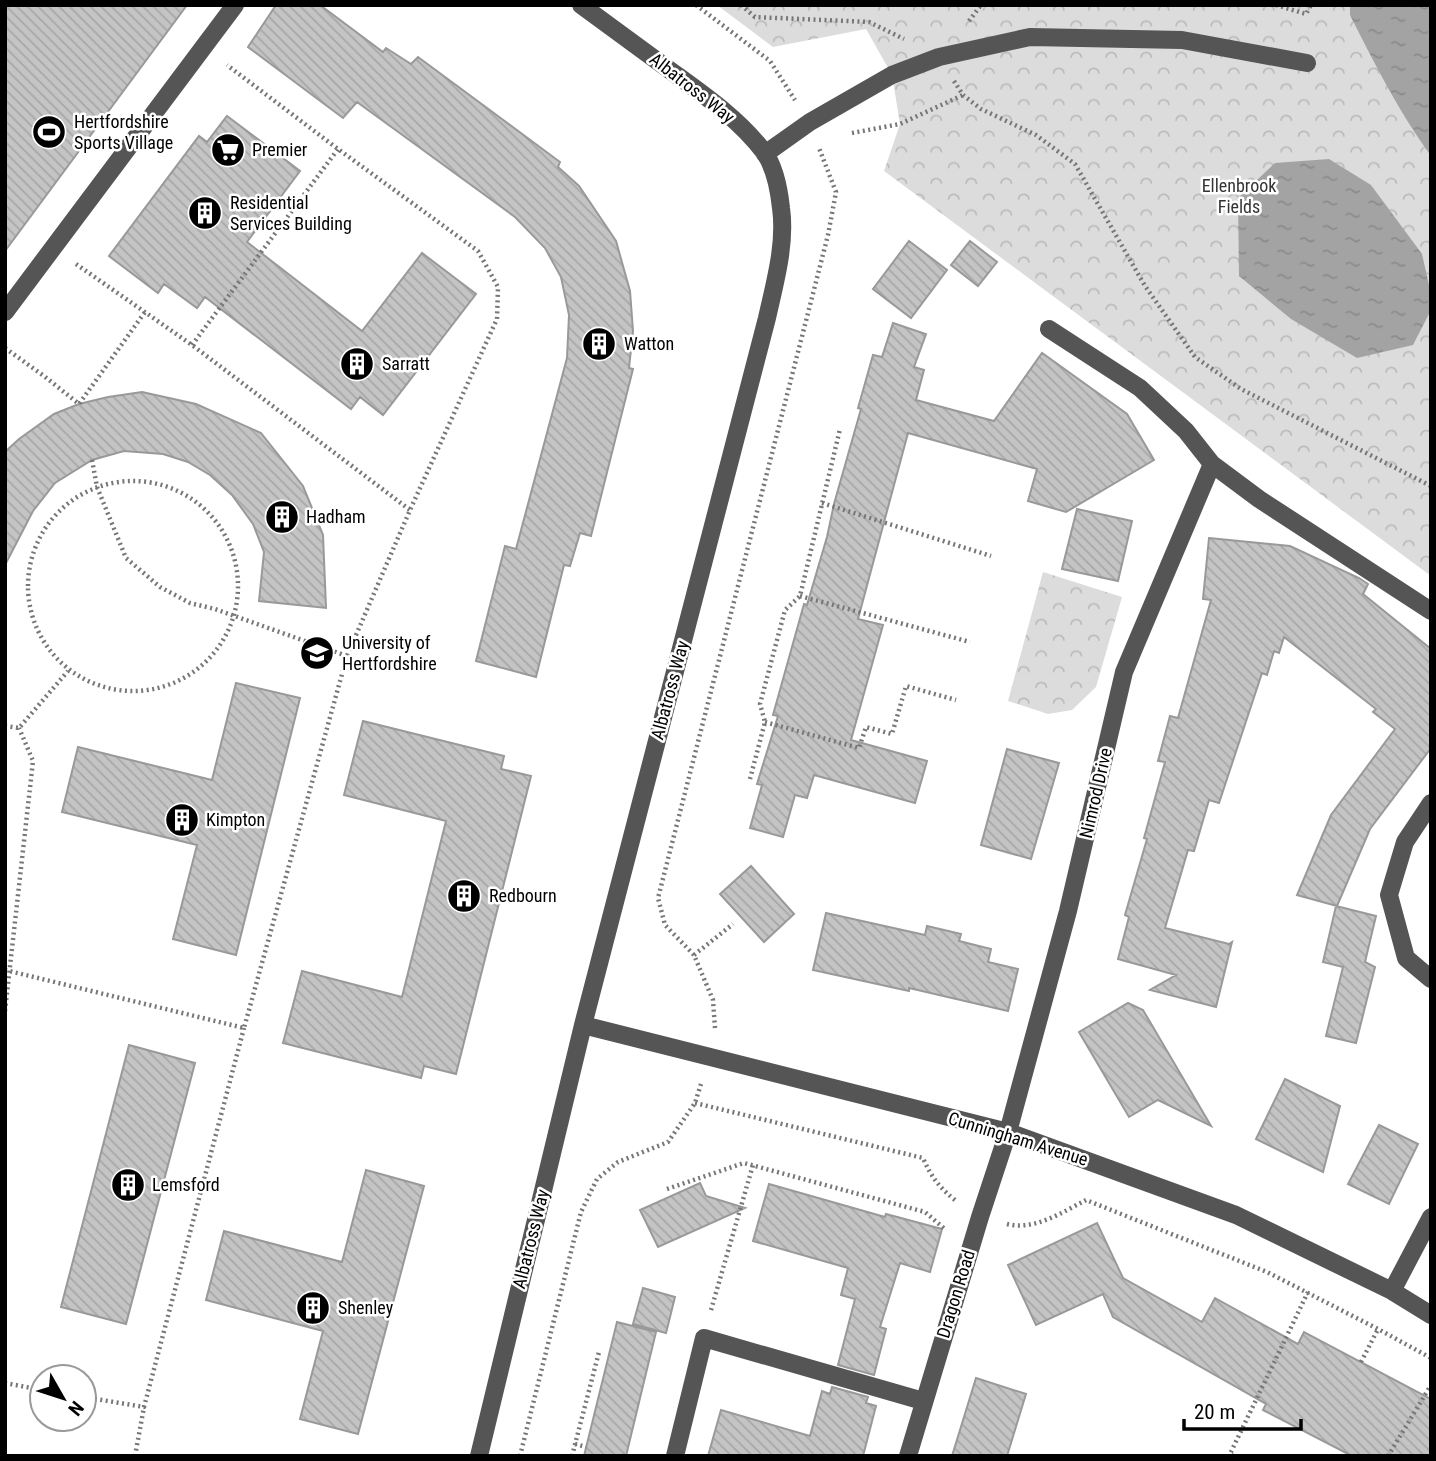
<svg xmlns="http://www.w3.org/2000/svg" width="1436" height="1461" viewBox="0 0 1436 1461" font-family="'Roboto Condensed',sans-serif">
  <defs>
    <pattern id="park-crowns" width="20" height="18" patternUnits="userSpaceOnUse" patternTransform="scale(1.75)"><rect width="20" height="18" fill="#dcdcdc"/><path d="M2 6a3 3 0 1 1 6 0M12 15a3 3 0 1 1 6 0" fill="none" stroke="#bbb"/></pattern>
    <pattern id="water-ripples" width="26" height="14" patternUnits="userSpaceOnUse" patternTransform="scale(1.75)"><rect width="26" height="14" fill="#a3a3a3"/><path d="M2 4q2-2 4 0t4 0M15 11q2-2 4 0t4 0" fill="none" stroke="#8b8b8b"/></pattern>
    <pattern id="building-back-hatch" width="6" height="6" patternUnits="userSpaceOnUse" patternTransform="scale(1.75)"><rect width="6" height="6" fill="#c4c4c4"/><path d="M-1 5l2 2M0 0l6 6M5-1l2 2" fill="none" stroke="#a7a7a7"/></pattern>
  </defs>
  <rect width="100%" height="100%" fill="#fff"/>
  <path fill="url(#park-crowns)" d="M717 5H1431V576L884 171 900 124 892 75 866 29 773 47Z
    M1043 572 1122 597 1096 687 1072 710 1048 714 1008 701Z"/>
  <path fill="url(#water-ripples)" d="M1350 5H1431V156C1399 112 1374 63 1350 15Z
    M1329 159 1371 185 1422 254 1431 294V310L1413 345 1357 358 1291 319 1239 276 1238 198 1275 163Z"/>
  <path fill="url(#building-back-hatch)" stroke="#999" stroke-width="2" d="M5 5H187L5 251Z
    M276 5H320L383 52 386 48 411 64 418 57 560 162 558 167 579 186 616 241 630 291 633 331 629 368 633 369 591 536 580 533 570 566 564 565 536 677 476 661 505 546 516 549 567 358 569 315 561 277 545 248 515 217 357 102 343 118 248 47Z
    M227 116 300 171 247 242 362 331 422 253 476 294 383 415 360 397 351 409 205 297 197 308 164 284 158 293 109 256 199 136 207 142Z
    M909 241 947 270 911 318 873 289Z
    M970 241 997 262 978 286 951 265Z
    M893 323 926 334 914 367 924 370 916 400 994 421 1042 353 1127 414 1154 460 1066 512 1028 501 1037 469 908 433 858 619 883 625 851 740 927 761 915 803 814 775 807 798 795 795 783 837 750 828 762 785 757 784 778 716 773 715 804 604 807 605 827 537 834 504 861 409 858 408 873 355 882 357Z
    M142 392 196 404 261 433 303 486 323 535 326 608 259 601 264 552 253 524 232 495 210 475 188 462 163 454 124 451 92 460 55 483 33 511 5 565V452L19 439 54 414 79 404 108 397Z
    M1077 509 1132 521 1118 581 1062 569Z
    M1209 538 1290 546 1359 578 1368 584 1363 594 1431 649V748L1370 829 1337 906 1297 895 1331 815 1395 729 1373 712 1376 709 1284 637 1279 653 1274 651 1267 675 1262 673 1219 803 1209 800 1194 851 1188 850 1165 928 1229 944 1232 942 1216 1007 1150 990 1176 975 1118 959 1129 917 1125 915 1147 839 1144 838 1165 762 1158 761 1170 716 1178 718 1211 600 1203 599Z
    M236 683 300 698 236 955 173 939 197 845 62 812 78 747 212 780Z
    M363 721 504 756 501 769 531 776 456 1074 424 1066 421 1078 283 1043 302 971 402 997 446 821 344 795Z
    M1007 749 1059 763 1031 859 981 845Z
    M751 866 794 914 764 942 720 894Z
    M1336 906 1376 916 1365 962 1375 967 1356 1043 1326 1036 1343 967 1323 962Z
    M826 913 925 935 927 926 961 934 959 941 991 949 988 962 1018 969 1008 1011 909 988V991L813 970Z
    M1128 1003 1143 1010 1211 1126 1158 1100 1129 1117 1079 1032Z
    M129 1045 195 1063 126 1324 61 1307Z
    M1285 1079 1340 1106 1323 1172 1256 1139Z
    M1379 1125 1418 1144 1389 1204 1348 1184Z
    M366 1170 424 1186 358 1434 300 1419 323 1331 206 1300 224 1231 342 1262Z
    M700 1183 706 1196 745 1208 658 1247 640 1210Z
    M769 1184 885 1217 886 1214 942 1229 930 1272 900 1263 880 1327 886 1329 874 1375 838 1365 855 1299 841 1295 848 1268 753 1241Z
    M1097 1223 1123 1278 1202 1322 1215 1298 1298 1344 1304 1332 1431 1399V1456H1352L1263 1410 1266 1404 1113 1317 1103 1294 1036 1325 1008 1265Z
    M643 1288 675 1297 666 1333 633 1324Z
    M617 1322 656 1332 626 1456H584Z
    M976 1378 1026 1394 1007 1456H952Z
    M832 1387 868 1397 866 1403 876 1406 863 1456H708L721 1410 810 1436 822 1391 830 1394Z"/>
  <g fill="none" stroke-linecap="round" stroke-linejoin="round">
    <path stroke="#777" stroke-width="4.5" stroke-dasharray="2 3.5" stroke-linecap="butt" d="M696 5 770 61 795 100
      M741 5 755 17 869 22 904 39
      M1276 5 1306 14 1311 5
      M969 21 981 5
      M954 81 963 95 981 109 1036 135 1075 164 1145 286 1195 357 1241 389 1431 486
      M852 133 900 124 963 95
      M76 264 192 345 410 510
      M192 345 338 149
      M5 348 44 376 79 404 145 312
      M92 460 97 487 126 558 160 587 190 603 215 609 347 656
      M28 586a105 105 0 1 1 210 0a105 105 0 1 1-210 0Z
      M822 503 991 556
      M800 596 970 642
      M765 722 859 748 866 727 892 734 906 686 956 700
      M5 726 19 728 68 671
      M750 779 765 722 760 704 785 610 800 596 840 429
      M694 955 733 924
      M5 970 244 1028 347 656 410 510 497 319 498 287 478 251 338 149 227 65
      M5 1011 33 761 19 728
      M715 1028 713 1000 694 955 665 925 658 898 828 235 836 192 819 148
      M695 1103 923 1158C931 1177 940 1188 955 1200
      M667 1189 744 1163 925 1212 946 1230
      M1007 1224C1034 1231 1063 1212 1086 1200L1267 1272 1378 1329 1431 1358
      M711 1310 753 1165
      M1361 1362 1378 1329
      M5 1383 42 1390
      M84 1397 144 1407 244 1028
      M575 1444 586 1447
      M135 1456 144 1407
      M520 1456 581 1212 597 1179 618 1162 668 1142 695 1103 701 1084
      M572 1456 599 1352
      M1233 1456 1230 1454 1308 1292
      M1388 1456 1431 1385"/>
    <path stroke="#555" stroke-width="18" d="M765 154 810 122 892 75 939 57 1030 37 1182 40 1307 63
      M5 312 235 5
      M1049 329 1140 388 1186 431 1212 464 1259 499 1431 611
      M1431 803 1405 842 1389 895 1406 958 1431 979
      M583 1025 1008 1132 1236 1215 1392 1291 1431 1315
      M1392 1291 1431 1217
      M479 1456 583 1025 767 318C775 282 786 244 781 208 779 189 775 167 764 152 739 119 704 95 671 71 641 49 611 27 581 5
      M675 1456 704 1338 923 1401
      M908 1456 980 1217 1008 1132 1068 911 1124 672 1212 464"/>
  </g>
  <defs>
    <g id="stadium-disc" transform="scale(1.75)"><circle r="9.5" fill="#000" stroke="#fff"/><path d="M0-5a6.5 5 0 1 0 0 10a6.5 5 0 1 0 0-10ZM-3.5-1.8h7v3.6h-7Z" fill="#fff"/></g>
    <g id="supermarket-disc" transform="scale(1.75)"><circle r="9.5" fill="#000" stroke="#fff"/><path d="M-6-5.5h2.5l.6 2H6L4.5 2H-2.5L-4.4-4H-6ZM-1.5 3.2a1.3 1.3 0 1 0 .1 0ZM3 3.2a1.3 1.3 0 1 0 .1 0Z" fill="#fff"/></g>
    <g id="building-disc" transform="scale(1.75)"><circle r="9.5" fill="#000" stroke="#fff"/><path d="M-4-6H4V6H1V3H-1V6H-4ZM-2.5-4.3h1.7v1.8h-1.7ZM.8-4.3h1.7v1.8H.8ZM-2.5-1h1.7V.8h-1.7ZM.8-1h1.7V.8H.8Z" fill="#fff"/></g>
    <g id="university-disc" transform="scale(1.75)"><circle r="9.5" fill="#000" stroke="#fff"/><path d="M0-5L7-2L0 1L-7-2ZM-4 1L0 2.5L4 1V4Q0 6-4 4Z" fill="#fff"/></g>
  </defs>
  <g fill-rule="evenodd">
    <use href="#stadium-disc" x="49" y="132"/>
    <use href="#supermarket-disc" x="228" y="150"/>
    <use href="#building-disc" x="205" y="213"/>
    <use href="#building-disc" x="599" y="344"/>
    <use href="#building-disc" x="357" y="364"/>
    <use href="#building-disc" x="282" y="517"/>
    <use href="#university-disc" x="317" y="653"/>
    <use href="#building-disc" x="182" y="820"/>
    <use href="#building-disc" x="464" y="896"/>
    <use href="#building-disc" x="128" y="1185"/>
    <use href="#building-disc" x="313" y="1308"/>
  </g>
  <g text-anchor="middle" stroke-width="5" stroke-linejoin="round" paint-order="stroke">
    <g font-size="18" fill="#000" stroke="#fff">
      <text transform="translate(692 88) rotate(38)" y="6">Albatross Way</text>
      <text transform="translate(670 690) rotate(-75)" y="6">Albatross Way</text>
      <text transform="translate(1096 793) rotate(-77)" y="6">Nimrod Drive</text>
      <text transform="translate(1018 1139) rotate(17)" y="6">Cunningham Avenue</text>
      <text transform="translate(531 1239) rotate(-76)" y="6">Albatross Way</text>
      <text transform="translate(956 1294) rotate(-73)" y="6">Dragon Road</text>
    </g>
    <g font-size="18" fill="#000" stroke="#fff" text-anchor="start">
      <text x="74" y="128">Hertfordshire<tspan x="74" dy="21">Sports Village</tspan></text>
      <text x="252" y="156">Premier</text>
      <text x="230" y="209">Residential<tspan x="230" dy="21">Services Building</tspan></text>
      <text x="624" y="350">Watton</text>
      <text x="382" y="370">Sarratt</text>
      <text x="306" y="523">Hadham</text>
      <text x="342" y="649">University of<tspan x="342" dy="21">Hertfordshire</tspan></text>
      <text x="206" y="826">Kimpton</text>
      <text x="489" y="902">Redbourn</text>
      <text x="152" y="1191">Lemsford</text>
      <text x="338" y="1314">Shenley</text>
    </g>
    <g font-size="18" fill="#333" stroke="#fff">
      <text x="1239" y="192">Ellenbrook<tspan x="1239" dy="21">Fields</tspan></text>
    </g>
  </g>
  <rect width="1436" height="1461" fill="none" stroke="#000000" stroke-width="14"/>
  <g transform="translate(63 1398) rotate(129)"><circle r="33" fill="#ffffff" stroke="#999999" stroke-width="2"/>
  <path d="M0-5L12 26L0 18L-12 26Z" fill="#000000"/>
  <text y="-10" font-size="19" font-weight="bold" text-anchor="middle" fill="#000000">N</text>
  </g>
  <path d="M1184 1419v10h117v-10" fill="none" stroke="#000000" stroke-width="3.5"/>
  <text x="1194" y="1419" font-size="21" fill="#000000" stroke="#ffffff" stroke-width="5" paint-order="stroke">20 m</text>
</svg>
